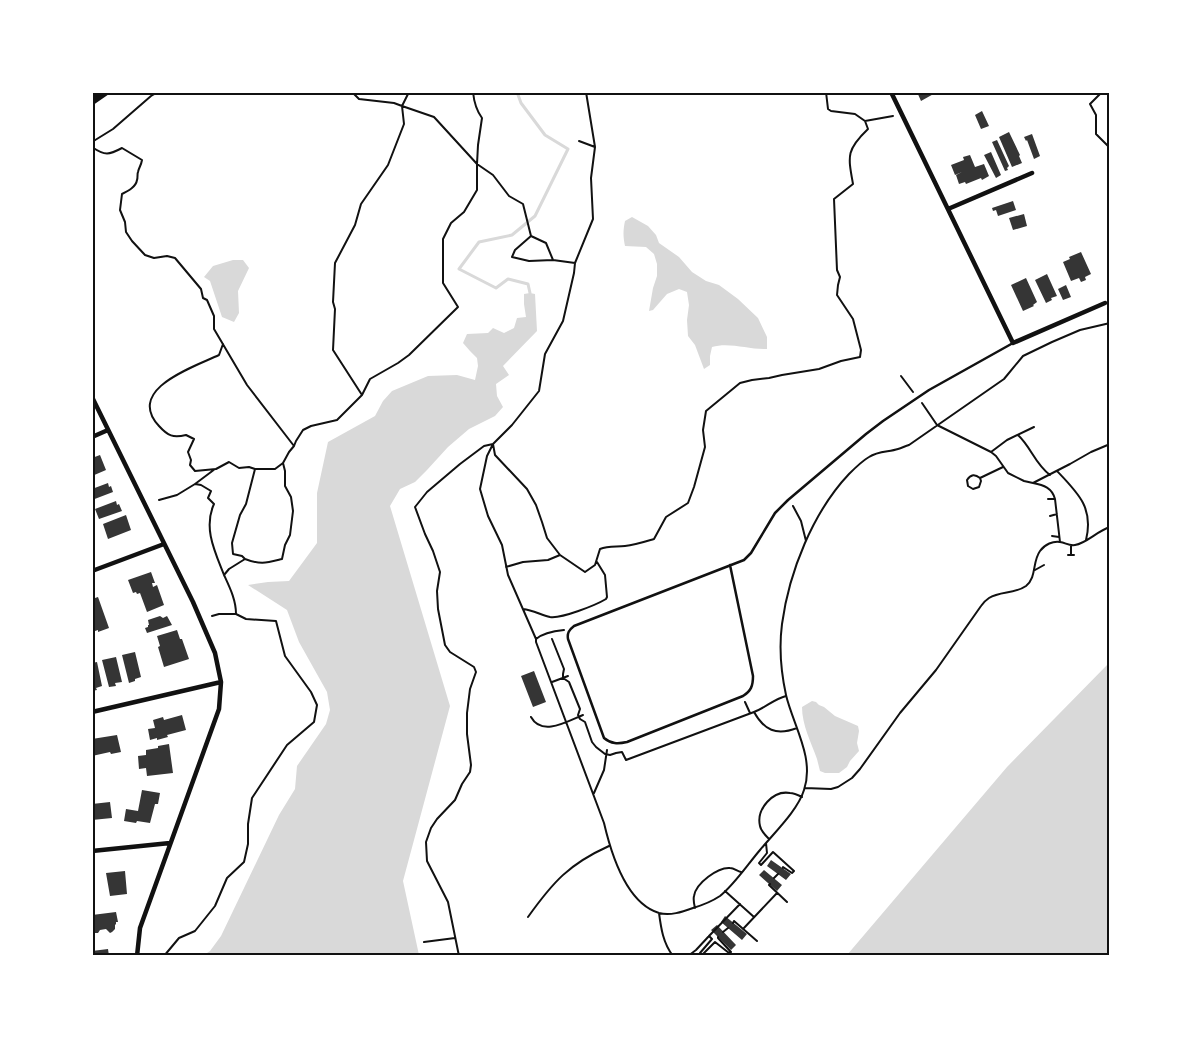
<svg xmlns="http://www.w3.org/2000/svg" width="1202" height="1048" viewBox="0 0 1202 1048" font-family="'Titillium Web',sans-serif">
  <rect width="100%" height="100%" fill="#fff"/>
  <path fill="#d9d9d9" d="M632 217 648 226 656 235 659 243 679 257 692 272 706 281 719 285 738 299 758 318 767 337V349C749 350 730 342 712 347L710 356V365L704 369 695 345 688 336 687 320 689 305 687 292 679 289 667 294 653 310 649 311 653 288 657 276V264L654 254 646 247 625 246C623 237 623 230 625 221Z
    M233 260H243L249 268 238 291 239 313 234 322 222 317 210 281 204 277 213 266Z
    M530 293 535 294 537 331 503 366 509 375 496 384 497 396 503 407 495 416 469 429 448 447 427 470 415 482 400 489 390 506 450 706 403 881 419 955H204L210 951 221 936 279 815 295 789 297 766 326 724 330 710 327 692 299 642 287 610 248 585 268 582 289 581 317 543V493L328 442 375 416 383 401 392 391 428 376 457 375 475 380 478 366 477 358 470 351 463 343 467 334 488 333 493 328 504 333 514 328 517 318 526 317 524 304V294Z
    M1109 663V955H847L1007 767Z
    M812 701 816 702 819 705 824 707 835 716 858 726 859 731 857 743 859 751 850 761 847 767 839 773H825L820 771C819 767 818 763 817 759 811 742 802 725 802 707Z"/>
  <g fill="none" stroke-linecap="round" stroke-linejoin="round">
    <path stroke="#d9d9d9" stroke-width="3" d="M517 92 521 103 545 135 568 149 535 216 512 235 479 242 459 269 496 288 508 279 528 284 530 293"/>
  </g>
  <path fill="#353535" d="M917 92H937L921 101Z
    M982 111 989 126 981 129 975 115Z
    M1009 132 1020 155 1019 156 1022 163 1012 167 999 137Z
    M1032 134 1040 156 1034 159 1027 140 1026 141 1024 137Z
    M997 140 1009 166 1007 168 1008 170 1005 171 992 142Z
    M991 152 1001 175 996 178 984 155Z
    M970 155 975 167 984 164 989 176 982 180 981 178 966 184 965 182 959 184 956 175 962 172 955 175 951 165 964 160 963 157Z
    M1013 201 1016 210 998 216 996 210 993 211 992 208Z
    M1024 214 1027 226 1013 230 1009 218Z
    M1081 252 1091 274 1085 277 1086 280 1081 282 1079 278 1071 281 1063 262 1070 259 1069 257Z
    M1047 274 1057 296 1051 298 1052 300 1046 303 1035 280Z
    M1026 278 1037 302 1033 305 1034 306 1023 311 1011 285Z
    M1066 285 1071 297 1063 300 1058 289Z
    M100 455 106 470 92 476V458Z
    M108 483 109 487 111 486 113 492 92 500V489Z
    M116 501 117 505 119 504 122 511 99 519 95 509Z
    M126 515 131 530 108 539 103 524Z
    M151 572 155 583H152L153 587 157 585 164 605 147 612 140 593 137 594 136 592 133 593 128 580Z
    M98 597 109 628 98 632V630L95 631 92 625V599Z
    M160 616 163 618 167 616 172 625 147 633 145 628 148 627V625H149L148 620Z
    M177 630 180 639H182L189 659 164 667 158 647 160 646 157 636Z
    M135 652 141 677 135 679V681L129 683 122 655Z
    M116 657 122 682 115 683 116 686 109 687 102 660Z
    M97 662 102 686 96 688 97 690 92 691V663Z
    M534 671 546 702 533 707 521 676Z
    M182 715 186 730 167 735 168 737 157 740V738L150 740 148 729 155 728 153 720 163 717 164 720Z
    M117 735 121 752 111 754 110 752 92 756V739Z
    M169 744 173 773 147 776 146 768 139 769 138 756 146 755V750L158 748V746Z
    M142 790 160 793 158 804H155L150 823 137 821 136 823 124 821 126 809 138 811Z
    M110 802 112 818 92 820V804Z
    M771 860 791 874 786 880 767 866Z
    M764 870 782 885 777 891 759 875Z
    M125 871 127 894 110 896 106 873Z
    M116 912 118 922H116V924L115 925V929L112 932 110 933 106 929 100 930 98 933H92V915Z
    M725 916 747 934 742 940 721 922Z
    M717 925 736 945 731 950 711 930Z
    M108 949 109 956H92V951Z"/>
  <g fill="none" stroke-linecap="round" stroke-linejoin="round">
    <path stroke="#111" stroke-width="2" d="M352 92 359 99 394 103 402 106 409 92
      M473 92C474 102 476 110 482 118L478 145 477 164 493 175 509 196 523 204 531 236 546 243 553 260 575 263
      M1102 92 1090 104 1096 115V134L1110 148
      M865 121 893 116
      M579 141 595 147 586 92
      M92 142 113 129 151 96 158 92
      M92 147C105 156 109 155 122 148L142 160C141 166 139 167 138 172 137 174 138 178 137 180 136 187 128 191 122 194L120 210 125 222 126 232 132 241 145 255 154 258 167 256 175 258 201 289 203 298 207 300 214 316V329L247 385 294 446
      M531 236 515 250 512 257 529 261 553 260
      M223 344 219 355C194 367 125 389 159 426 168 436 173 438 186 435L194 439 188 452 191 460 190 465 195 471 216 469 229 462 239 468 249 467 255 469 246 504 240 515 232 543 233 554 242 556 245 559
      M901 376 913 392
      M922 403 937 425 991 452 996 456 1008 473 1024 481 1033 483 1070 464 1091 452 1110 444
      M1018 435C1031 447 1035 464 1050 475
      M493 444 495 455 527 489 536 505 542 522 547 538 560 555 585 572 595 565 600 549C608 546 616 547 625 546 635 545 644 542 654 539L666 517 688 503 694 487 705 447 703 430 706 411 740 383 752 380 769 378 782 375 819 369 841 361 860 357 861 350 853 319 837 295 838 285 840 277 837 270 834 199 853 184C848 156 846 150 868 129L865 121 855 114 831 111 828 109 826 92
      M493 444 487 456 480 489 488 516 502 545 508 575 536 639
      M991 452 1007 440 1034 427
      M255 469H275L283 463 289 452 294 446 296 441 303 430 311 426 337 420 362 395 333 350 335 309 333 302 335 263 355 225 361 204 388 165 404 124 402 106 434 117 477 164V190L464 212 451 223 443 239V283L458 307 409 355 398 363 370 379 362 395
      M1057 471C1078 493 1094 508 1086 540
      M980 478 981 481 979 487 973 489 968 486 967 480C971 474 975 474 980 478L1003 467
      M1033 483C1044 485 1052 488 1055 499L1060 542
      M195 484 201 485 211 491 208 498 214 504C203 528 215 552 224 575L229 569 245 559C261 565 266 563 282 559L285 545 290 535 293 511 291 497 285 486V471L283 463
      M1048 499H1055
      M159 500 177 495 195 484 215 469
      M793 506 801 521 806 541
      M1050 516 1057 514
      M1052 536 1059 537
      M1071 546V555
      M1068 555H1074
      M506 567 523 562 548 560 560 555
      M1035 570 1044 565
      M523 609C533 610 541 615 550 617 561 619 596 605 606 599L607 597 605 575 597 562
      M212 616 219 614H236
      M564 630C554 631 543 633 536 639V642L604 823C611 853 626 903 659 913 670 916 682 912 693 908 703 905 711 902 720 896 734 885 748 864 760 850 774 833 798 810 804 790 815 758 793 725 786 695 781 672 779 647 782 624 789 572 813 512 849 474 855 468 862 461 869 457 878 451 889 452 898 449 902 448 905 446 909 445L1004 379 1023 356 1052 342 1080 330 1110 323
      M552 639 564 669 563 674V678L569 682 580 709 578 715 580 719 585 722 592 742 596 747 605 754 610 755 616 753 622 752 626 760 754 712C765 708 774 699 786 696
      M552 682 568 676
      M745 702 750 713
      M754 712C764 730 776 736 797 728
      M531 717C542 737 568 721 583 715
      M805 788 831 789 838 787 852 778 860 769 900 713 936 670 981 606C983 603 986 600 989 598 1000 591 1015 594 1026 586 1037 577 1032 562 1040 551 1045 544 1053 541 1060 542 1066 543 1069 546 1075 545 1087 543 1097 531 1110 527
      M594 793 604 770 607 750
      M769 839C765 835 761 831 760 826 756 809 773 790 790 793 794 793 798 795 802 797
      M766 843 767 853 759 863 761 865 773 852 794 871 792 873 783 867V868
      M774 878 778 874
      M770 884 769 885 787 902
      M725 891 754 917
      M695 908C694 904 693 900 694 896 696 883 718 867 730 868 734 868 737 871 741 872
      M659 913C661 928 663 943 673 956
      M528 917C553 882 569 864 609 846
      M733 923 734 921 757 941
      M743 929 777 893
      M723 932 728 928
      M709 936 740 904
      M424 942 455 938
      M164 956 179 938 195 931 215 906 227 878 244 862 248 844V824L252 798 287 745 314 722 317 705 311 692 285 656 276 621 246 619 236 614C236 600 230 588 224 575
      M459 956 448 902 427 861 426 842 431 828 437 819 455 800 462 784 470 772 471 765 467 734V713L470 689 476 672 474 667 450 652 445 645 438 609 437 591 440 572 433 551 425 534 415 507 427 492 460 464 484 446 493 444 512 425 539 391 545 354 563 321 574 273 575 263 593 219 591 178 595 147
      M688 956 696 950 709 936 712 939 700 953 702 955 715 942 729 953 731 952 718 938V937"/>
    <path stroke="#111" stroke-width="2.5" d="M730 565 753 676C753 686 751 691 743 696L627 742C618 744 611 744 604 738L568 639C567 633 569 630 574 626L744 560 751 553 775 513 788 500 866 434 883 421 929 390 1013 343"/>
    <path stroke="#111" stroke-width="4.5" d="M891 92 1013 343 1105 303
      M948 209 1032 173
      M92 397 193 602 215 653 221 682 219 709 140 928 137 956
      M92 437 108 430
      M92 571 164 544
      M92 712 221 682
      M92 851 170 843"/>
    <path stroke="#111" stroke-width="8" d="M92 101 105 92"/>
  </g>
  <rect width="1202" height="1048" fill="none" stroke="#ffffff" stroke-width="188"/>
  <rect x="94" y="94" width="1014" height="860" fill="none" stroke="#111" stroke-width="2"/>
</svg>
